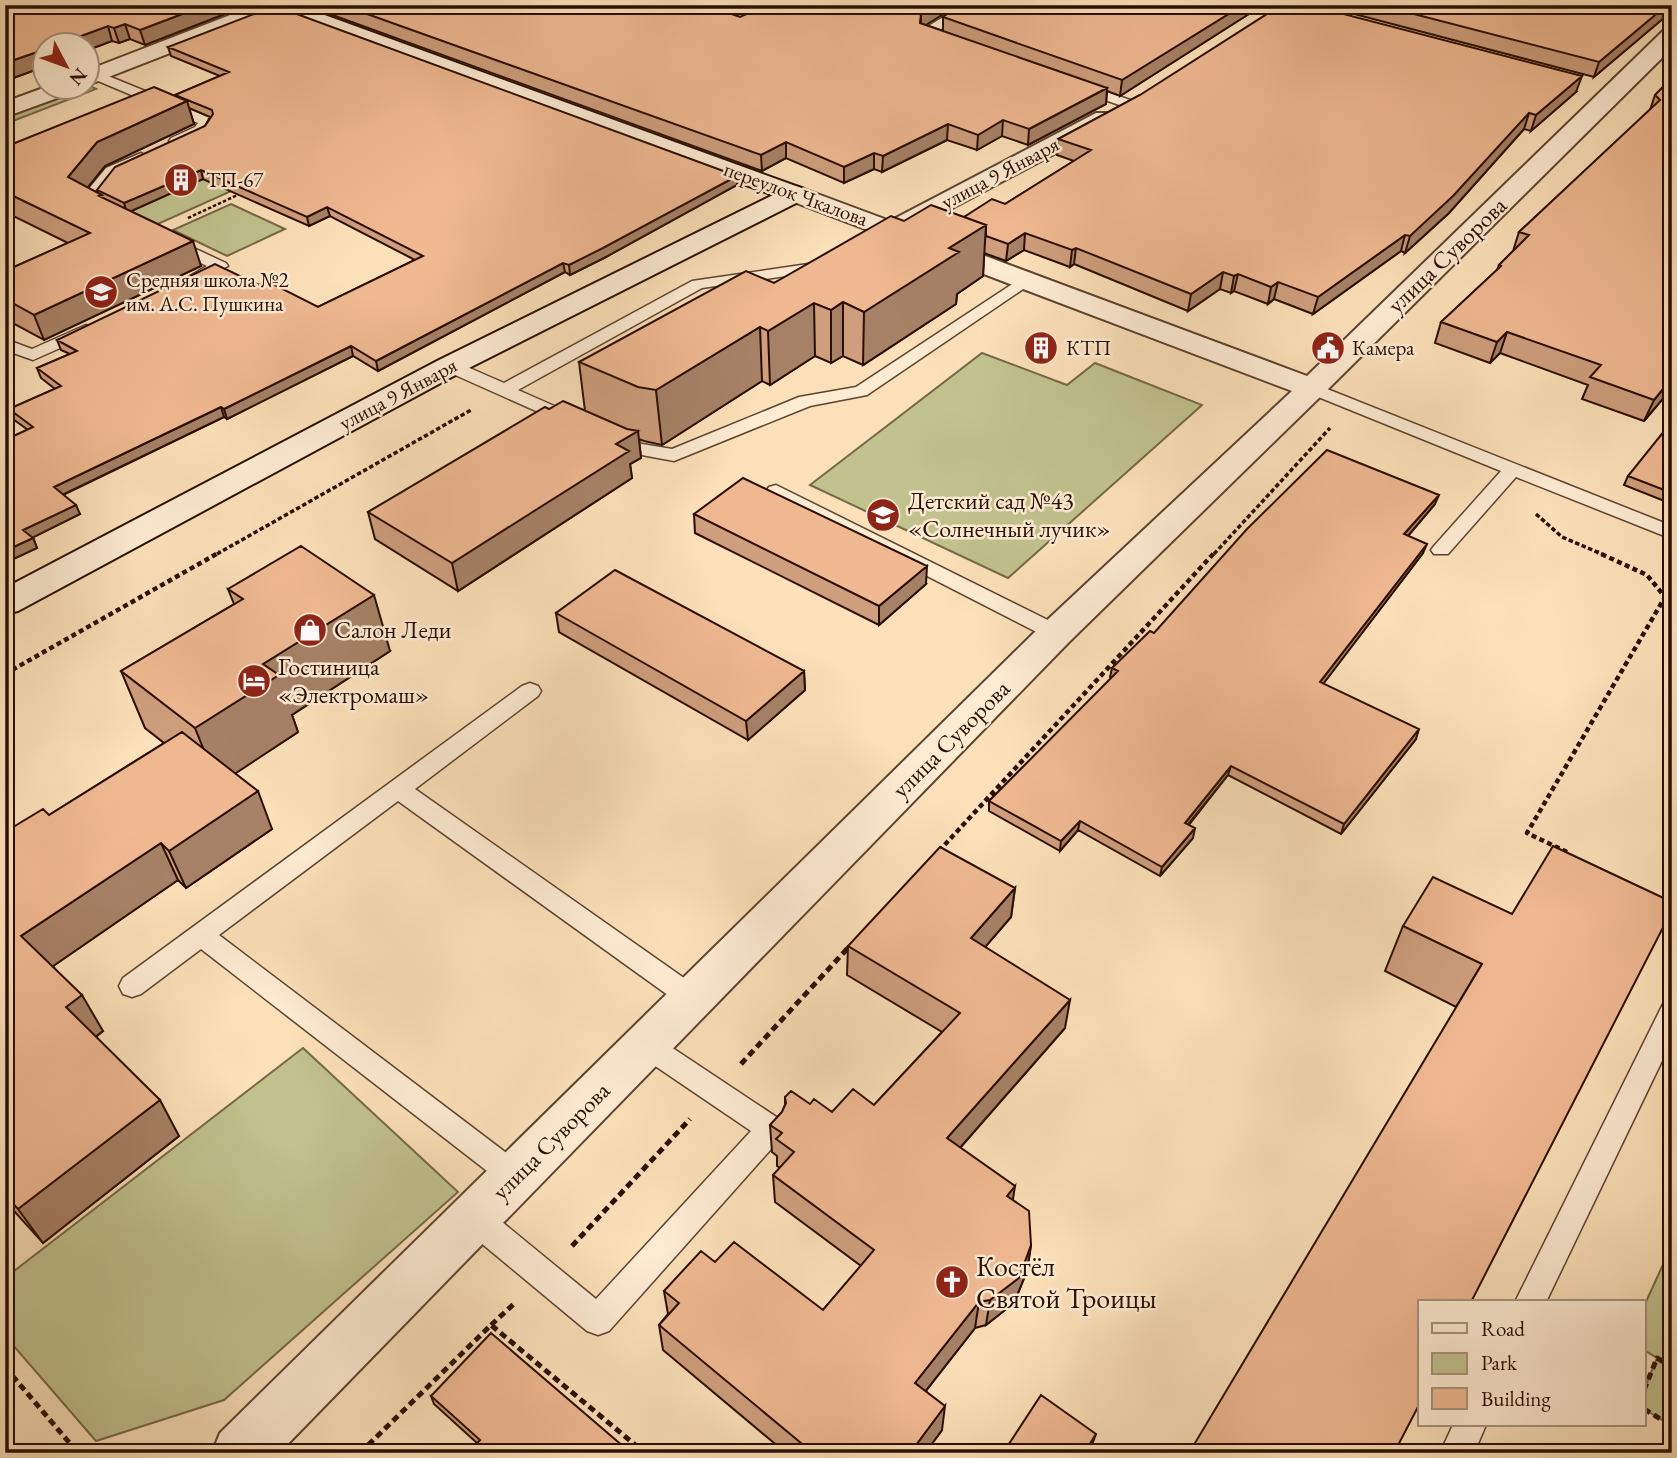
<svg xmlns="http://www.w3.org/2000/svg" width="1677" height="1458" viewBox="0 0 1677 1458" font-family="'EB Garamond',serif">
  <rect width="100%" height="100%" fill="#fce0b9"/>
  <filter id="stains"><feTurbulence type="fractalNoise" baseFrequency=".00286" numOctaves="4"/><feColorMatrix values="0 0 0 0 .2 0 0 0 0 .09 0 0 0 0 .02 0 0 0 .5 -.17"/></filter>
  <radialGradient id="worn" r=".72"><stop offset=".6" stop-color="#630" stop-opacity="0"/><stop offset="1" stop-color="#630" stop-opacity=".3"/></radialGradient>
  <path fill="#c1c28e" stroke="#766848" stroke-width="2" d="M88 85 96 89 5 124V116Z
    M278 170 158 224 108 201 139 171Z
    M231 204 285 229 227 256 173 230Z
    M982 353 1067 385 1095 363 1202 405 1008 578 810 485Z
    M303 1048 458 1192 224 1400 96 1441 5 1336V1278Z
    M1672 1245V1426L1644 1409V1390L1657 1358 1644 1350V1306Z"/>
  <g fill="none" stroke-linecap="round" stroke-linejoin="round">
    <g stroke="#5e4230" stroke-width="3">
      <path id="lane" d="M963 5H978L937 32 952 37V43L947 44 922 36V30Z
        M96 71 211 118 213 121C204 134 187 147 171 144L169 141 171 138 195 127 198 123 91 78 89 75Z
        M1078 82 1133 101 1135 104 1128 108 1073 89V83Z
        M141 153 148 157 146 160 116 174 96 200 110 208 107 211C98 214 85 208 79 201L106 168Z
        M170 237 226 263 228 266 199 282H187L185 279 207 266 164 245 162 242Z
        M815 263 823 268 821 271 702 288 518 390 577 416 580 420 577 424H565L444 370 441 366 444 362H456L504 383 692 281Z
        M1026 275 1034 280 1032 283 867 395 810 406 674 461 631 453 605 442 603 438 612 432 642 444 672 449 799 397 856 387Z
        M86 325 95 330 92 334 33 360 5 350V339L32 349Z
        M1312 383 1672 526V539L1516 477 1448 554H1434L1431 550 1434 546 1501 471 1306 392 1303 388Z
        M776 485 1064 628 1067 633 1064 638H1048L769 495 766 491 769 487Z
        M530 683 538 686 541 691 538 696 415 789 701 990 705 998 701 1006 692 1009 683 1006 398 801 219 935 525 1167 530 1176 525 1185 515 1189 505 1185 201 949 141 994 132 997 123 994 119 986 123 978 522 686Z
        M1672 1001V1040L1546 1302H1515L1663 1004Z
        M646 1033 656 1037 781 1120 785 1129 781 1138 609 1331 598 1335 587 1331 463 1228 459 1218 463 1208 474 1204 485 1208 596 1299 751 1131 636 1053 632 1045 636 1037Z
        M1453 1425H1486L1474 1453H1440Z"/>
    </g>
    <g stroke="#5e4230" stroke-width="4">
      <path id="street" d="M256 5H286L283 9 88 85V70Z
        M1672 29V48L1323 394 1069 642 279 1453H212L220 1433 1043 624 1292 391 786 199 782 194 786 189 795 186 804 189 890 221 1096 113H1112L1116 118 1112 123 913 229 1307 376 1664 30Z
        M46 87 75 88 71 93 5 117V102Z"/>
    </g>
    <g stroke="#2a0d03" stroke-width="4">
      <path id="secondary" d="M267 5H297L804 189 808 194 804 199 461 372 18 611 5 614V588L439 360 773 195 270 9Z"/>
    </g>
    <path stroke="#2a0d03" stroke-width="2.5" stroke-dasharray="3.5 2" stroke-linecap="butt" d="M188 218 244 192"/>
    <path stroke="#2a0d03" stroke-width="3.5" stroke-dasharray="4.5 2.5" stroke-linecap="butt" d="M1536 514 1562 537 1602 554
      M217 554 471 410
      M1214 554 1330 428"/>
    <path stroke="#2a0d03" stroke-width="4.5" stroke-dasharray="5 3.5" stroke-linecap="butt" d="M5 674 220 552
      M939 851 1215 552
      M1567 852 1527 833 1665 597 1647 575 1597 552
      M845 951 849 947"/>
    <path stroke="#2a0d03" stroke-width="5" stroke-dasharray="7 4.5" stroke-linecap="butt" d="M741 1064 847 949
      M572 1246 690 1119
      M491 1325 516 1302
      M5 1367 78 1453
      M1644 1390 1657 1358 1672 1367
      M1644 1409 1672 1426
      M171 1453 191 1449
      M360 1453 491 1325 645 1453"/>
    <use href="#lane" fill="#fdebd2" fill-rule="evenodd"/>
    <use href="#street" fill="#fdebd2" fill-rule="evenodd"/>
    <use href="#secondary" fill="#fdebd2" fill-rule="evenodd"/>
  </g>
  <path fill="#ce9e7d" stroke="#2a0d03" stroke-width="2" fill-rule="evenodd" d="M5 5H248L145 45 130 39 119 43 112 41 88 50V46L46 66 5 81Z
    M305 5H705L740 17 926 25 943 31V17L1263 5 1120 96 1107 91 1106 104 1028 145 1002 136 977 150 947 140 882 172 874 169 844 183 786 158 762 171Z
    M1320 5H1672V11L1594 77Z
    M168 47 737 176V185L604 258 570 275 565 272 378 371 353 356 227 419 224 417 63 495 80 514 33 537 37 548 5 563V440L28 430 13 419 9 409 55 389 41 378 37 368 70 354 61 350 57 340 259 285 318 307 415 260 330 216 309 226 203 179 130 211 201 266 44 340 5 319V271L68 243 5 212V147L176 96 175 95 220 76 171 56ZM189 108 210 117 205 126 97 190 98 193 87 188 105 166 194 124Z
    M1672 78V388L1644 421 1582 399 1588 385 1500 353 1490 363 1435 343 1441 322 1497 270 1499 265 1513 251 1519 232 1650 110 1655 95Z
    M1576 92 1531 131 1524 129 1449 213 1405 253 1401 251 1313 314 1274 299 1268 304 1234 291 1231 293 1220 289 1188 311 1074 264 1070 267 1024 250 1006 261 984 253 983 276 957 294 956 304 863 365 843 356 831 363 815 356 770 385 762 381 662 445 644 441 639 439 641 458 630 464 632 478 458 591 375 539 368 512 549 409 585 411 579 362 774 283 904 221 964 217 1005 204 1074 161 1057 155 1058 139 1140 95Z
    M1672 426V504L1624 485 1628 476Z
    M1435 504 1408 536 1423 553 1323 684 1416 739 1341 834 1228 775 1189 825 1193 838 1160 876 1078 830 1060 851 989 811V801L1112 678 1110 677 1112 668 1154 633Z
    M694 514 926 584 879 625 695 533Z
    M228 589 390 651 292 715 298 732 235 773 272 829 186 888 178 880 53 966 103 1031 96 1037 179 1136 43 1243 5 1201V832L49 815 164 743 145 728 121 671 234 604Z
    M556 613 804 671 805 690 748 740 559 632Z
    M1015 888 1011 917 985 947 1065 1028 960 1148 1013 1200 1031 1245 1027 1271 1014 1303 986 1325 975 1328 926 1391 942 1430 925 1453H786L663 1350 659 1325 668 1314 664 1291 715 1262 823 1310 861 1266 775 1202 773 1175 780 1168 777 1166V1156L772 1152 770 1125 782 1112 785 1105V1097L832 1112 874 1105 942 1032 847 975 848 946Z
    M1512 914 1456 1007 1385 971 1403 926Z
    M431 1396 631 1453 477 1443 434 1404Z"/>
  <path fill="#a78166" stroke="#2a0d03" stroke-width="2" d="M206 5H248L145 45 140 30Z
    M934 5H958L921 28V13Z
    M1243 5H1263L1120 96 1122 80Z
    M1667 5H1672V11L1594 77 1599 62Z
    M125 24 130 39 119 43 114 28Z
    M108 26 112 41 88 50V46H54Z
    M46 49V66L5 81V63Z
    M1582 76 1576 92 1531 131 1536 115Z
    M1107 88 1106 104 1028 145 1029 129Z
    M187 101 194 124 105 166 76 202 68 177 97 142Z
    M1529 113 1524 129 1449 213 1405 253 1410 236Z
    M1003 120 1002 136 977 150 978 135Z
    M948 124 947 140 882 172 883 156Z
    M786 142V158L762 171 761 155Z
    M874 153V169L844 183V167Z
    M201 170 203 179 127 213 124 203Z
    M737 176V185L604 258 570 275 569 265Z
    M327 207 330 216 309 226 307 217Z
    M986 225 983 276 957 294 956 304 863 365 864 312 949 248Z
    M1025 233 1024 250 1006 261 1008 244Z
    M1405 235 1401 251 1313 314 1318 297Z
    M193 241 201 266 44 340 34 315Z
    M1076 248 1074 264 1070 267 1072 250Z
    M563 263 565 272 378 371 376 361Z
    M1223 272 1220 289 1188 311 1191 294Z
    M1238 274 1234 291 1231 293 1234 276Z
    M1278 282 1274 299 1268 304 1271 287Z
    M843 302V356L831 363V310Z
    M814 303 815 356 770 385 768 331Z
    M760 327 762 381 662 445 656 390Z
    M1507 332 1500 353 1490 363 1497 342Z
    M1672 332V343L1665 339Z
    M351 346 353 356 227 419 224 409Z
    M1672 378V388L1644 421 1654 400Z
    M221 407 224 417 58 497 54 487Z
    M638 431 641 458 630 464 632 478 458 591 452 563 616 444Z
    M1439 495 1435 504 1401 544 1404 534Z
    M76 505 80 514 28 540 23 530Z
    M33 538 37 548 5 563V551Z
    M1427 544 1423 553 1317 692 1320 682Z
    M927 566 926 584 879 625V606Z
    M374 595 390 651 292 715 298 732 218 785 195 728 263 664Z
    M804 671 805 690 748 740 746 721Z
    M1419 729 1416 739 1341 834 1344 824Z
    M1231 766 1228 775 1182 832 1185 823Z
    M258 791 272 829 186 888 169 851Z
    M1080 821 1078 830 1060 851 1061 841Z
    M1195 828 1193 838 1160 876 1162 867Z
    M161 843 178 880 43 973 21 936Z
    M1015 888 1011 917 968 967 971 938Z
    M82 995 103 1031 87 1043 66 1007Z
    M1070 1000 1065 1028 944 1166 947 1138Z
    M160 1100 179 1136 43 1243 18 1209Z
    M1015 1186 1011 1212 1007 1196Z
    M1031 1245 1027 1271 1014 1303 986 1325 990 1300Z
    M979 1302 975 1328 913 1407 915 1383Z
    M945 1406 942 1430 925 1453H910Z
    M1096 1434 1093 1442 1087 1453H1084Z"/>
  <path fill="#efb891" stroke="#2a0d03" stroke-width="2" d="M5 5H206L140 30 125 24 114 28 108 26 54 46H46V49L5 63Z
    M342 5H705L740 17 767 5H934L921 13 920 23 1107 88 1029 129 1003 120 978 135 948 124 883 156 874 153 844 167 786 142 761 155Z
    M960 5H1243L1122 80 943 17Z
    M1281 5H1309L1582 76 1536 115 1529 113 1453 196 1410 236 1405 235 1318 297 1278 282 1271 287 1238 274 1234 276 1223 272 1191 294 1076 248 1072 250 1025 233 1008 244 986 236V225L964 217 992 199 1005 204 1091 150 1058 139 1140 95Z
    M1379 5H1667L1599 62Z
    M275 6 737 176 603 248 569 265 563 263 376 361 351 346 224 409 221 407 54 487 76 505 23 530 33 538 5 551V440L33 427 9 409 61 386 37 368 77 351 57 340 215 264 259 285 267 281 318 307 423 256 327 207 307 217 201 170 124 203 97 190 115 167 205 126 213 114 212 110 175 95 229 72 168 47Z
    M1672 78V332L1665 339 1672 342V378L1654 400 1590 377 1601 365 1507 332 1497 342 1441 322 1501 266 1499 265 1529 235 1519 232 1660 100 1655 95Z
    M154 87 187 101 97 142 68 177 102 195 99 196 193 241 34 315 5 299V271L90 233 5 192V147Z
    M931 205 986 225 949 248 959 252 864 312 843 302 831 310 814 303 768 331 760 327 656 390 638 387 579 362 746 271 774 283 891 216 904 221Z
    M563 401 627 429 638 431 616 444 629 451 452 563 368 512 545 407 549 409Z
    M1669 425 1672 426V493L1628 476Z
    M1327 450 1439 495 1404 534 1427 544 1320 682 1419 729 1344 824 1231 766 1185 823 1195 828 1162 867 1080 821 1061 841 989 801 1118 671 1112 668 1150 631 1154 633 1247 529Z
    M743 478 927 566 879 606 694 514Z
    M301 546 374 595 263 664 279 675 195 728 121 671 243 599 228 589Z
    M615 570 804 671 746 721 556 613Z
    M182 732 258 791 169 851 161 843 21 936 82 995 66 1007 160 1100 18 1209 5 1195V832L43 809 49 815Z
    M1553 846 1672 902V910L1471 1302H1420V1403L1394 1453H1189L1482 964 1403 926 1433 877 1512 914Z
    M940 847 1015 888 971 938 1070 1000 947 1138 1015 1186 1007 1196 1029 1211 1031 1245 1019 1278 990 1300 979 1302 915 1383 945 1406 910 1453H813L659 1325 679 1303 664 1291 701 1251 715 1262 734 1242 823 1310 874 1250 773 1175 794 1152 776 1139 782 1133 770 1125 782 1112 786 1103 785 1097 791 1091 810 1104 814 1099 832 1112 853 1089 874 1105 960 1013 848 946Z
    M491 1333 631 1453H468L480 1440 431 1396Z
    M1041 1395 1096 1434 1084 1453H1003Z"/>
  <defs>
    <g id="building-disc" transform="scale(1.75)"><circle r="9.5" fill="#8f2418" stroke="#fdebd2"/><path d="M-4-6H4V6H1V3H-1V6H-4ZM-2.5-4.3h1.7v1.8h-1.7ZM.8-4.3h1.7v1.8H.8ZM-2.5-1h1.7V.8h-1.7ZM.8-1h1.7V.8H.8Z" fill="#fff"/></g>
    <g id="school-disc" transform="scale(1.75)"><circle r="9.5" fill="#8f2418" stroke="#fdebd2"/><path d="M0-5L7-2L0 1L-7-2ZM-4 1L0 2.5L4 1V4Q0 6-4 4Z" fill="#fff"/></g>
    <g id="civic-disc" transform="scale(1.75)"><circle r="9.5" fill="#8f2418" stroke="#fdebd2"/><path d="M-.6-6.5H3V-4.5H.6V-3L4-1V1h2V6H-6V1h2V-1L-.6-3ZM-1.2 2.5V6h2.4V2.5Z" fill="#fff"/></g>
    <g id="shop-disc" transform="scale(1.75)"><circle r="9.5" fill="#8f2418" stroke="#fdebd2"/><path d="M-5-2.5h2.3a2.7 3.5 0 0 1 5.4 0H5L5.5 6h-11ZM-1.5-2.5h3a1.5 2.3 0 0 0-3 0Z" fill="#fff"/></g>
    <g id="hotel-disc" transform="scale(1.75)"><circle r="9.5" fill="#8f2418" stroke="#fdebd2"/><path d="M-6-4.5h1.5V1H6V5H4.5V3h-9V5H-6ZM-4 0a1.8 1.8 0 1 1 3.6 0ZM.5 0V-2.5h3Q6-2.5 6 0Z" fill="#fff"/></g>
    <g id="church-disc" transform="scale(1.75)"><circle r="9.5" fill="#8f2418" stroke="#fdebd2"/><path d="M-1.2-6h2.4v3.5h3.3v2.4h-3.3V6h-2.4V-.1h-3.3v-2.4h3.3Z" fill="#fff"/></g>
  </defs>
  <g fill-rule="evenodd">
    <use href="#building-disc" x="181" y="180"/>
    <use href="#school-disc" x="101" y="292"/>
    <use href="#building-disc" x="1041" y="348"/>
    <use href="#civic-disc" x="1328" y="348"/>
    <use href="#school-disc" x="883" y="515"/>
    <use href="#shop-disc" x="310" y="630"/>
    <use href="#hotel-disc" x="254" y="681"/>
    <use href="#church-disc" x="952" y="1282"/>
  </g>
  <g text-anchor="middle" stroke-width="5" stroke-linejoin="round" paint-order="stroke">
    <g font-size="21" fill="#2a0d03" stroke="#fdebd2">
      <text transform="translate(1000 173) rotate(-28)" y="7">улица 9 Января</text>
      <text transform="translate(796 194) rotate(20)" y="7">переулок Чкалова</text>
      <text transform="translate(398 394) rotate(-28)" y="7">улица 9 Января</text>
    </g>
    <g font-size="21" fill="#2a0d03" stroke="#fdebd2" text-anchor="start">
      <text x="206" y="187">ТП-67</text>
      <text x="126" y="287">Средняя школа №2<tspan x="126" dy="24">им. А.С. Пушкина</tspan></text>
      <text x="1066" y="355">КТП</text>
      <text x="1352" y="355">Камера</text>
    </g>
    <g font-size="24" fill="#2a0d03" stroke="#fdebd2">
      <text transform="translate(1447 255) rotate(-44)" y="8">улица Суворова</text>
      <text transform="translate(951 739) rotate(-45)" y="8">улица Суворова</text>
      <text transform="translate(551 1141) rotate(-45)" y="8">улица Суворова</text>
    </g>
    <g font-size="24" fill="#2a0d03" stroke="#fdebd2" text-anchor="start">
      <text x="908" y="509">Детский сад №43<tspan x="908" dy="28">«Солнечный лучик»</tspan></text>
      <text x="334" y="638">Салон Леди</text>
      <text x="278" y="675">Гостиница<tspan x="278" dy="28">«Электромаш»</tspan></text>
    </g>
    <g font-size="28" fill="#2a0d03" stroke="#fdebd2" text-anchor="start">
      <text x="976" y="1276">Костёл<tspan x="976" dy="32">Святой Троицы</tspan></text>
    </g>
  </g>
  <rect width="1677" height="1458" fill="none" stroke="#fce0b9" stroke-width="28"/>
  <rect x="7" y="7" width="1663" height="1444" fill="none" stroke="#2a0d03" stroke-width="3.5"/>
  <rect x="14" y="14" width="1649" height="1430" fill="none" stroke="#2a0d03" stroke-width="2"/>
  <rect x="1418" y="1300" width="228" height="126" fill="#fdebd2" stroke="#a9927f" stroke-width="2"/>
  <rect x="1432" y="1323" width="35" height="10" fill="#fdebd2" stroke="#a9927f" stroke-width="2"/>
  <text x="1481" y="1336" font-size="21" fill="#2a0d03">Road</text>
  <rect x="1432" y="1353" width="35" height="21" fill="#c1c28e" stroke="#a9927f" stroke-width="2"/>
  <text x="1481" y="1370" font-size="21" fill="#2a0d03">Park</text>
  <rect x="1432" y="1388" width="35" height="21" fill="#efb891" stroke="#a9927f" stroke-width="2"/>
  <text x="1481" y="1406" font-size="21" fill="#2a0d03">Building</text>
  <g transform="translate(66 66) rotate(131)"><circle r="33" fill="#fdebd2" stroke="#a9927f" stroke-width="2"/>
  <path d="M0-5L12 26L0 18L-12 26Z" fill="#8f2418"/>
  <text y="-10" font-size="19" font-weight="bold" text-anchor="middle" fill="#2a0d03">N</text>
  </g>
  <rect width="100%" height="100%" filter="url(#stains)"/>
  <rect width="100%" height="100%" fill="url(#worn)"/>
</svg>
